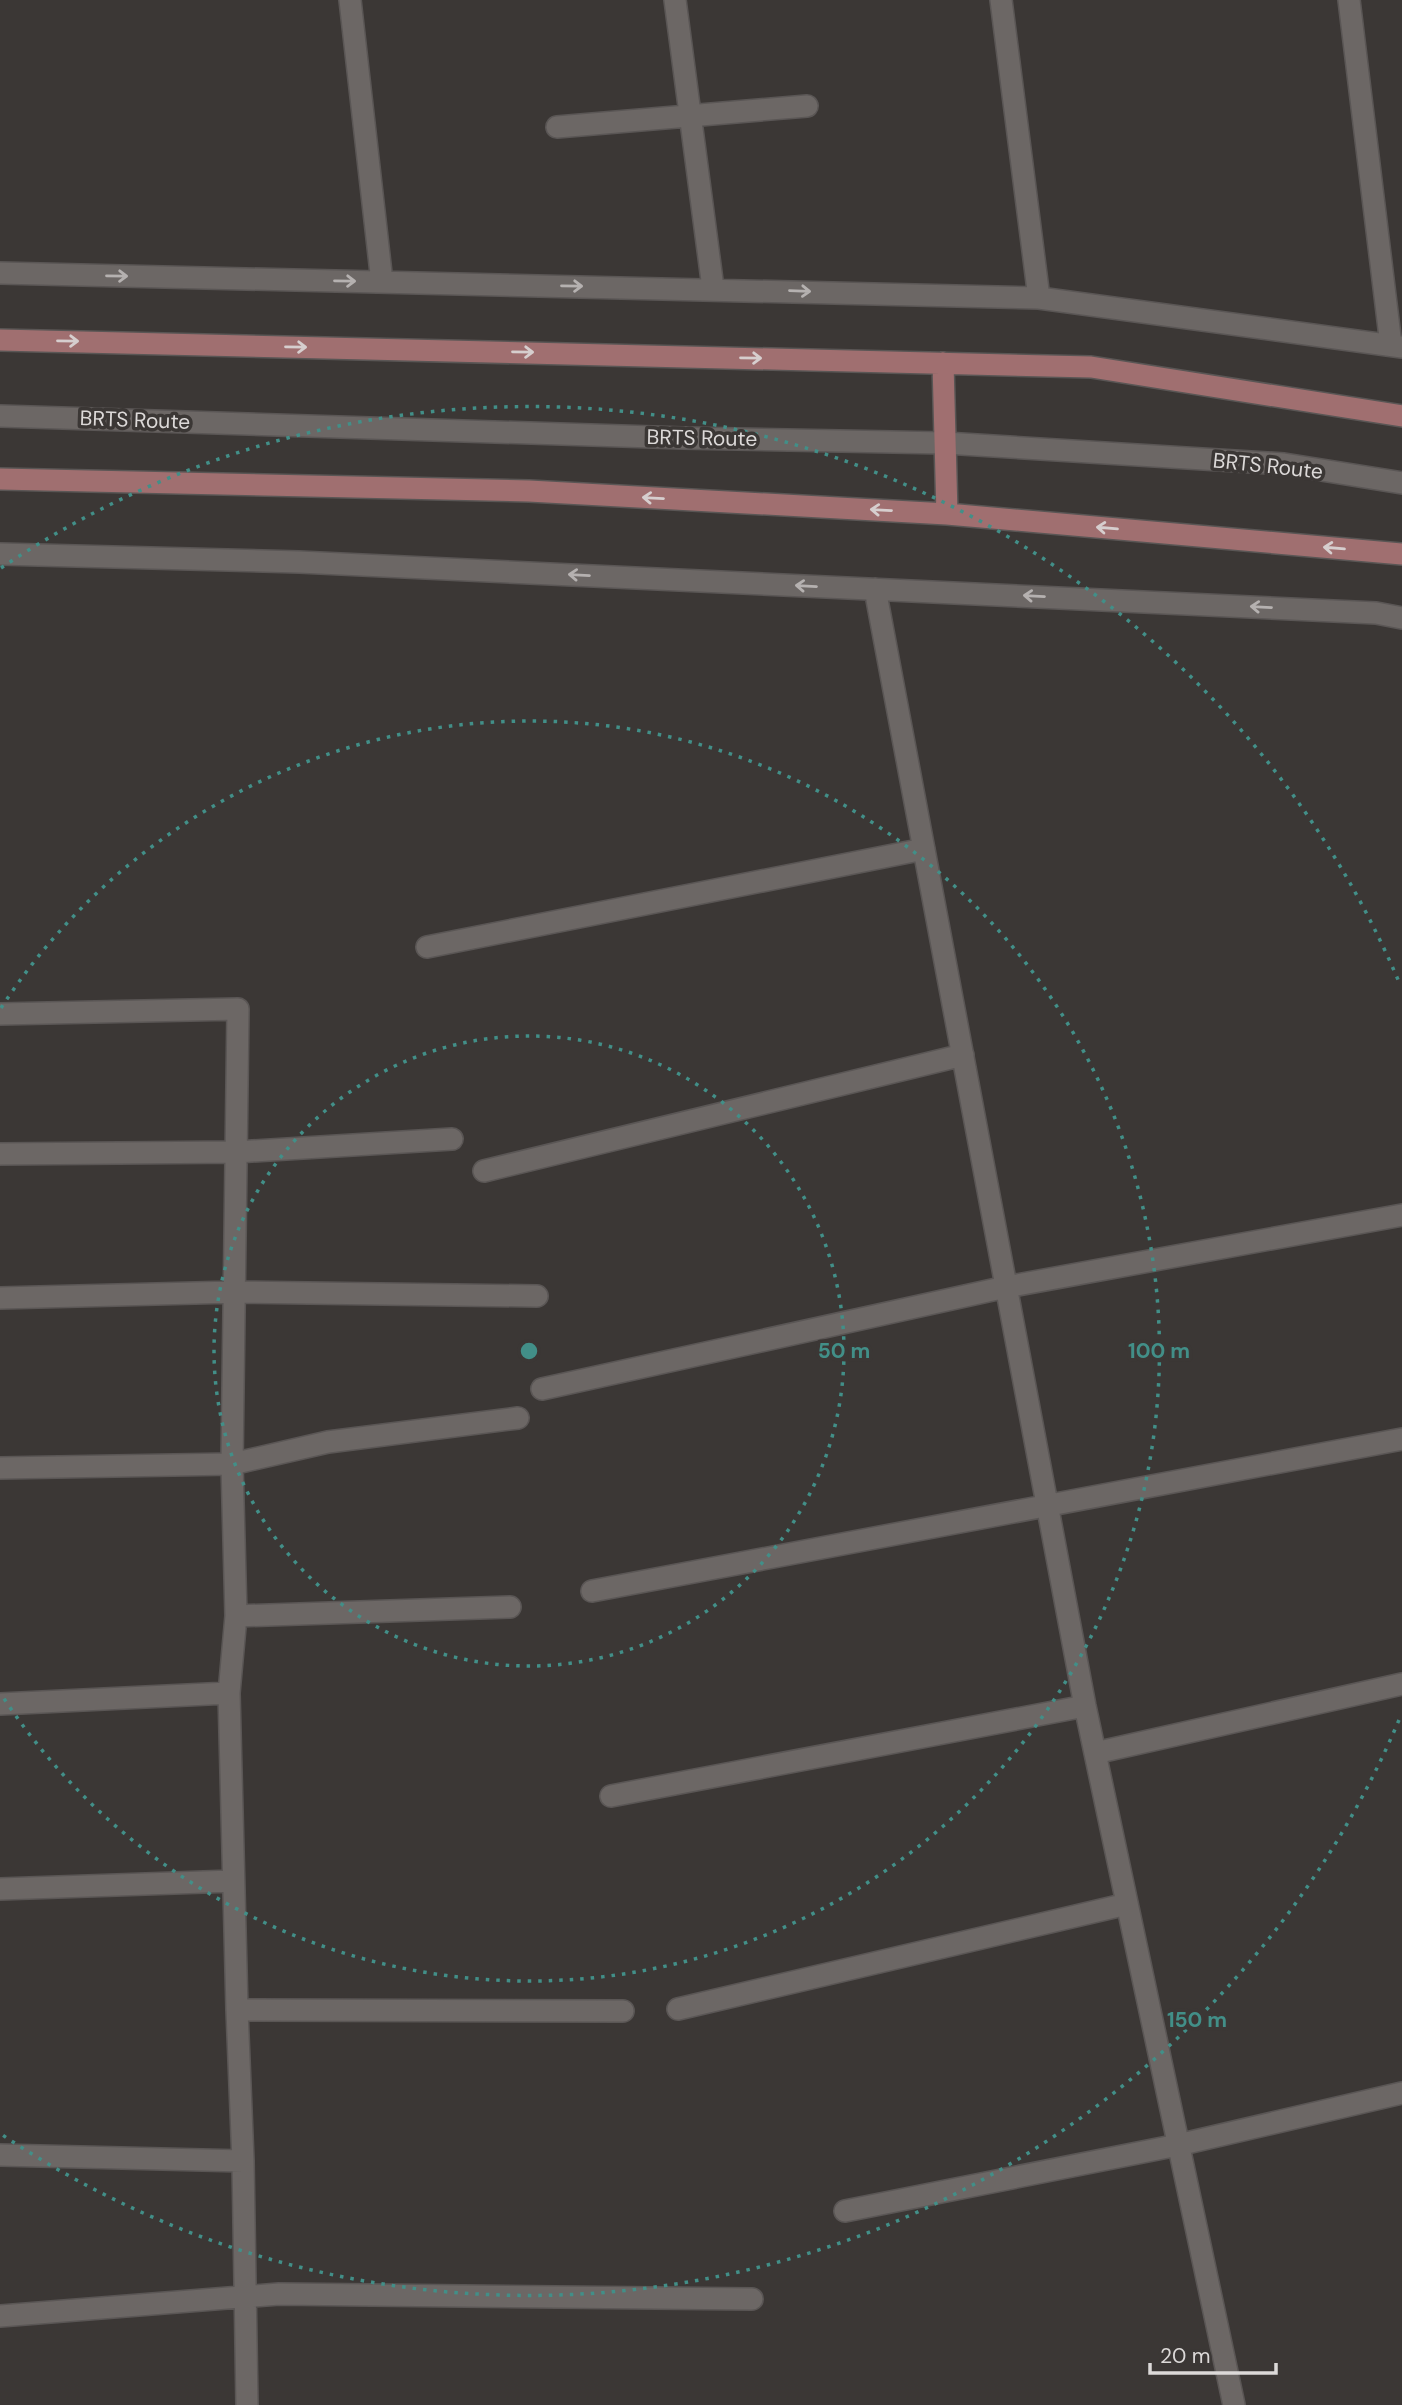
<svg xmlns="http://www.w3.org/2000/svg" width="1402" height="2405" viewBox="0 0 1402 2405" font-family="'DM Sans',sans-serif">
  <rect width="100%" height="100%" fill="#3b3735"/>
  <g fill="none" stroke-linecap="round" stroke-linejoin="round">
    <g stroke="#5a5655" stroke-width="24">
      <path id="minor" d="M350 0 382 282
        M675 0 713 288
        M1001 0 1039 298
        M1349 0 1391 345
        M557 127 807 106
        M0 273 1039 298 1402 347
        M0 416 683 438 945 443 1284 464 1402 483
        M0 554 299 562 1376 613 1402 618
        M875 589 1085 1706 1234 2405
        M427 947 924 849
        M0 1014 238 1009 232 1464 236 1616 229 1693 237 2010 243 2161 247 2405
        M0 1154 237 1152 452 1139
        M484 1171 963 1055
        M0 1298 234 1292 537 1296
        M542 1389 1006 1287 1402 1215
        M0 1468 232 1464 328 1442 518 1418
        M592 1591 1402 1439
        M236 1616 510 1607
        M0 1704 229 1693
        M1095 1753 1402 1684
        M611 1796 1085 1706
        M0 1889 233 1881
        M678 2009 1127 1904
        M237 2010 623 2011
        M0 2155 243 2161
        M845 2211 1178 2145 1402 2093
        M0 2316 279 2294 752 2299"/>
    </g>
    <g stroke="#5a5655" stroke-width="24">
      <path id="major" d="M0 340 1091 367 1402 416
        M943 363 947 514
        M0 479 529 491 947 514 1402 554"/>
    </g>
    <use href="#minor" stroke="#6c6765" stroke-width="21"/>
    <use href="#major" stroke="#a06f70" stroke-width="21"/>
  </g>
  <defs><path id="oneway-shaft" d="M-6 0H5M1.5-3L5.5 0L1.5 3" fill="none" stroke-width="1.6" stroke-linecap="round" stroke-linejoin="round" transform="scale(1.75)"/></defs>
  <g stroke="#b5b1b0">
    <use href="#oneway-shaft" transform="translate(117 276) rotate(1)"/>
    <use href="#oneway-shaft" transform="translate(345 281) rotate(1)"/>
    <use href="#oneway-shaft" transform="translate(572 286) rotate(1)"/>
    <use href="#oneway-shaft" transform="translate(800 291) rotate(2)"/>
    <use href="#oneway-shaft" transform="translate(579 575) rotate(-177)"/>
    <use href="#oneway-shaft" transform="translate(806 586) rotate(-177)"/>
    <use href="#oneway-shaft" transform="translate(1034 596) rotate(-177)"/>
    <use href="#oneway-shaft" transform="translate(1261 607) rotate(-177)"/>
  </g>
  <g stroke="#d6cece">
    <use href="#oneway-shaft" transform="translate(68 341) rotate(1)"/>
    <use href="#oneway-shaft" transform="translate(296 347) rotate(1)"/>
    <use href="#oneway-shaft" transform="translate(523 352) rotate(1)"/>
    <use href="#oneway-shaft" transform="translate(751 358) rotate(1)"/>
    <use href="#oneway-shaft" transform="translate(653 498) rotate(-177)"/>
    <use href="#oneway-shaft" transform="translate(881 510) rotate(-177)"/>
    <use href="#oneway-shaft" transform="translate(1107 528) rotate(-175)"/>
    <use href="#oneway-shaft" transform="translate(1334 548) rotate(-175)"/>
  </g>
  <g fill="none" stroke="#428f88" stroke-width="3.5" stroke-dasharray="3.5 7">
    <circle cx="529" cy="1351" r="315"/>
    <path d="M1 1008A630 630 0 1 1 1 1694"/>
    <path d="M1399 1720A945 945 0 0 1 1 2134M1 568A945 945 0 0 1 1399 982"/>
  </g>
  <g text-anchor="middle" stroke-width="7" stroke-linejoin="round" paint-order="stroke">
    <g font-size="21" fill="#dcd9d8" stroke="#3b3735">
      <text transform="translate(135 420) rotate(2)" y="7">BRTS Route</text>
      <text transform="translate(702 438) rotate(1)" y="7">BRTS Route</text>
      <text transform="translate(1268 466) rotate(6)" y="7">BRTS Route</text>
    </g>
  </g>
  <circle cx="529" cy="1351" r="10" fill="#428f88" stroke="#3b3735" stroke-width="3.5"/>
  <g font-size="21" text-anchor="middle" font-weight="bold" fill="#428f88" stroke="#3b3735" stroke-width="7" stroke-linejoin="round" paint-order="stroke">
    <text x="844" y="1358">50 m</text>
    <text x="1159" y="1358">100 m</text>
    <text x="1197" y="2027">150 m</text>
  </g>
  <path d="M1150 2363v10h126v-10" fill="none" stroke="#dcd9d8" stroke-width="3.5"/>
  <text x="1160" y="2363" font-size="21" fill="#dcd9d8" stroke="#3b3735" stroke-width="5" paint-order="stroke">20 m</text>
</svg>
